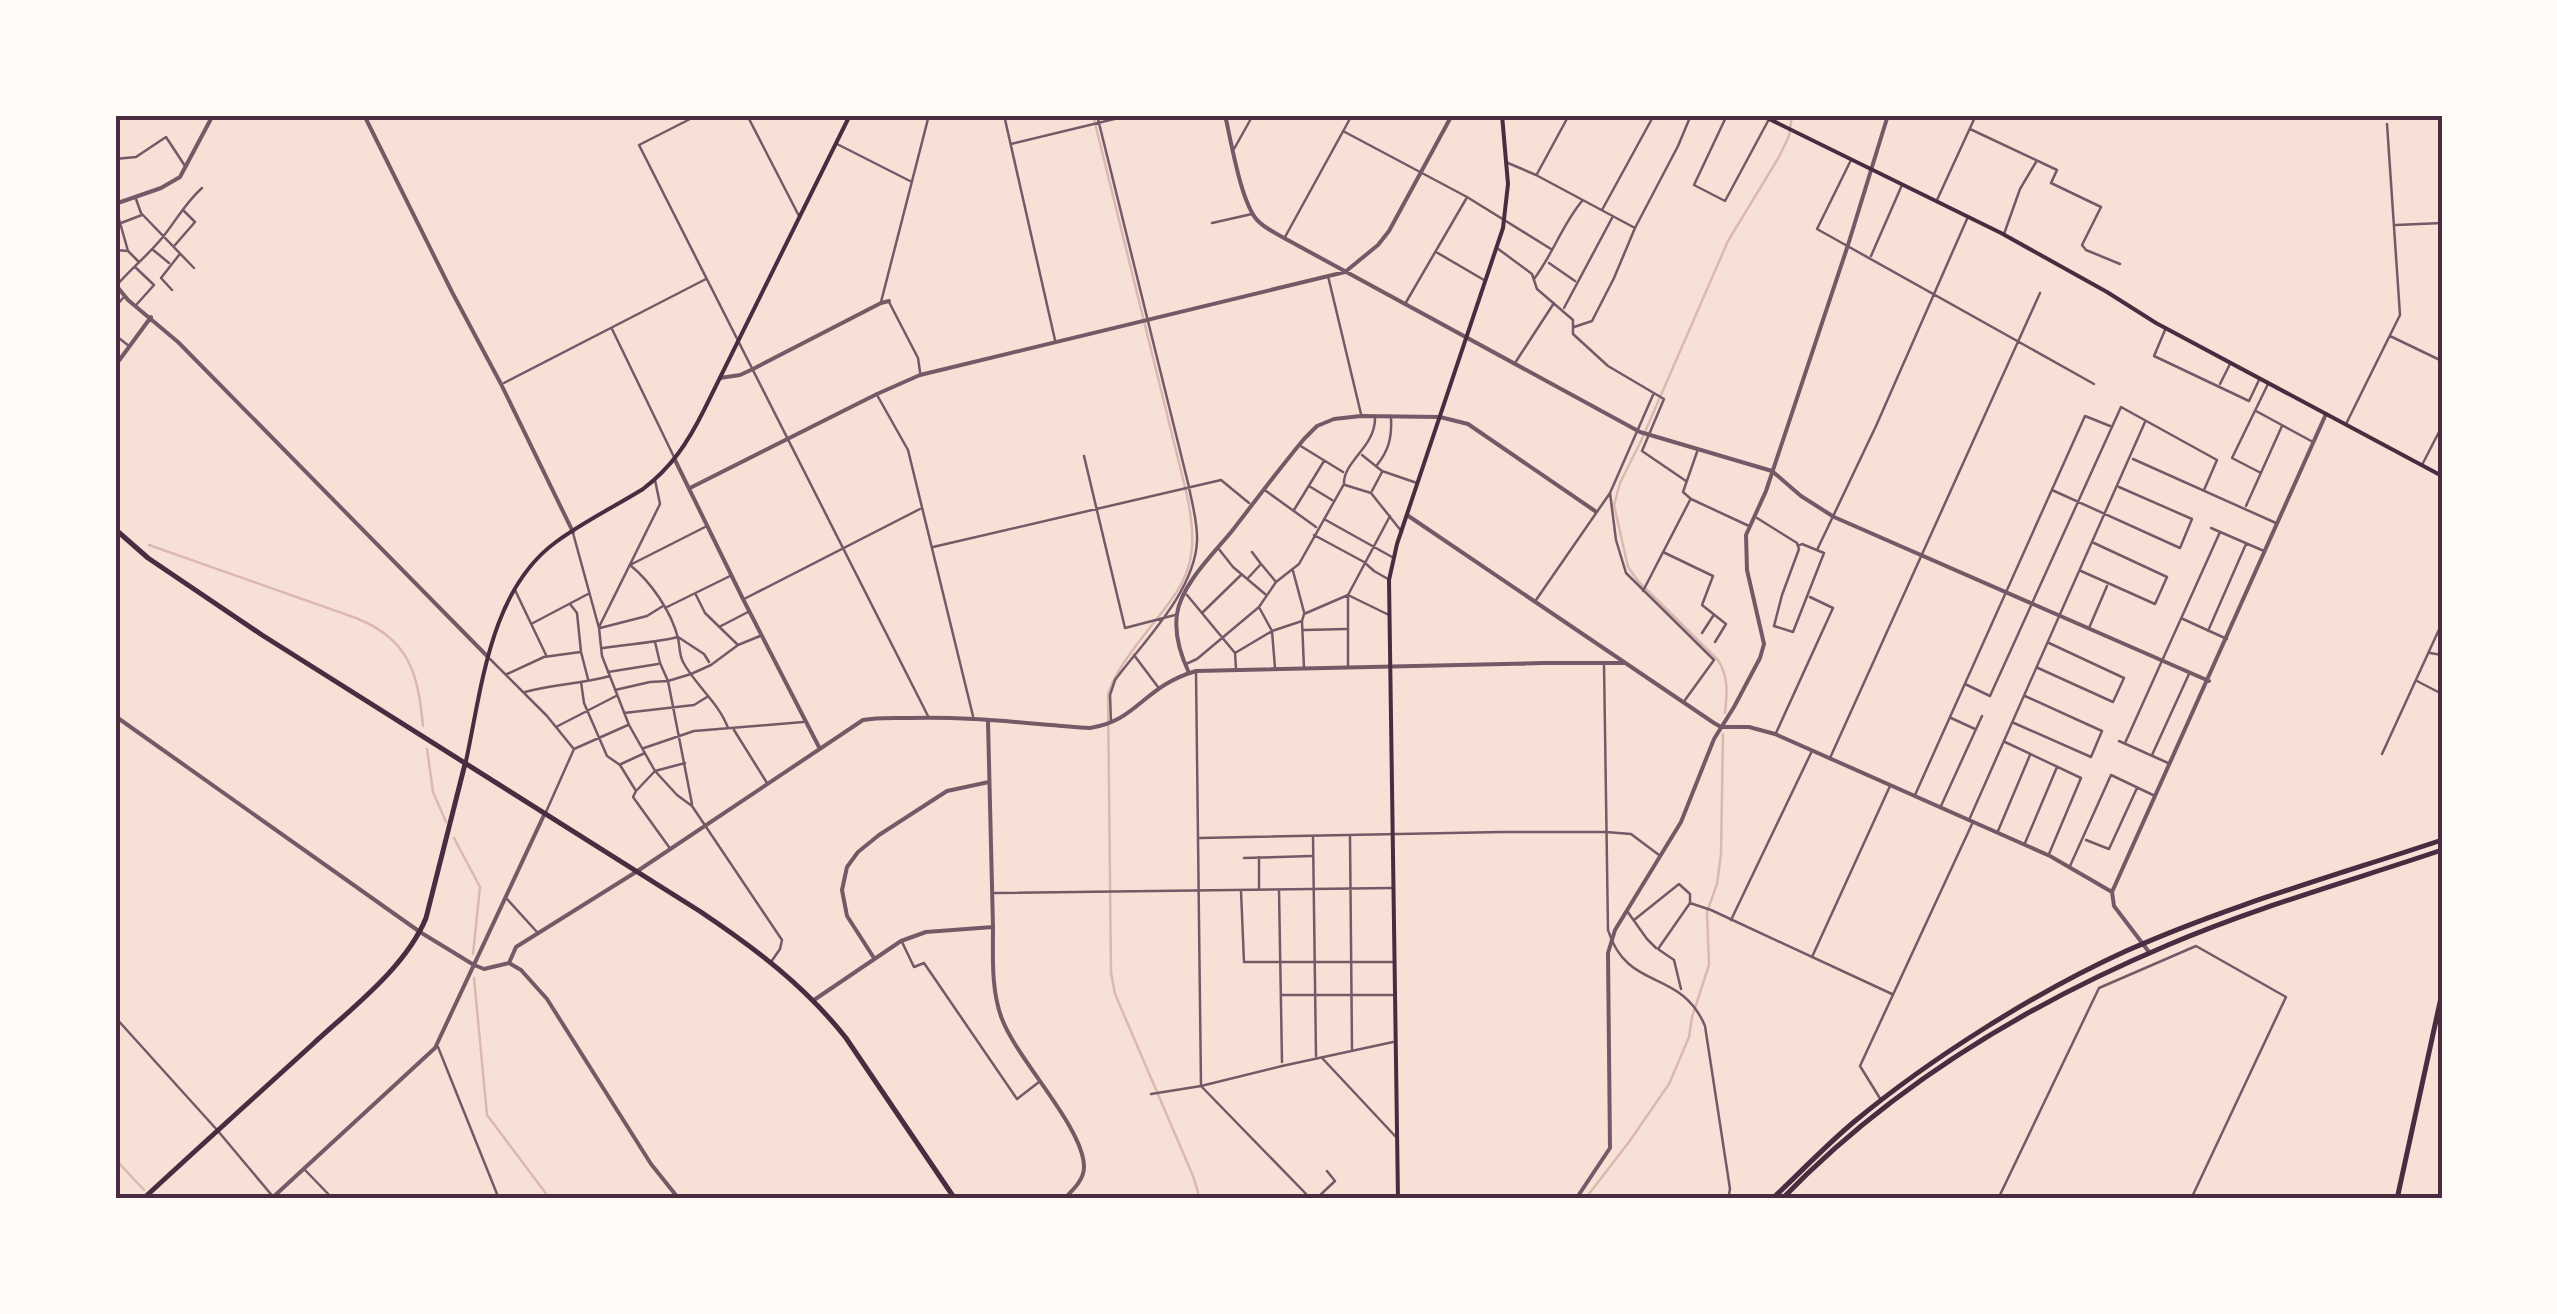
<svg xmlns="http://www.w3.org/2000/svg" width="2557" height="1314" viewBox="0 0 2557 1314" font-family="'Fira Sans',sans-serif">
  <rect width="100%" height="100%" fill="#f7e1d7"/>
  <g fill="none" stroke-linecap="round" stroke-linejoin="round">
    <path stroke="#dcb8b0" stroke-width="2.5" d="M1093 115 1186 491C1204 573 1182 585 1135 647 1124 662 1114 676 1108 694L1111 973 1115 994 1193 1176 1198 1192 1197 1199
      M149 545 356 618C409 639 418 673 423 726
      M1725 713C1727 693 1729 678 1718 660L1638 581 1628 567 1614 505 1620 483 1641 441 1728 241 1779 157 1789 136 1792 115
      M427 749 433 792 446 822
      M454 838 480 887 473 954
      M474 978 487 1115 550 1199
      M115 1159 144 1190
      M1585 1199 1629 1142 1669 1084 1689 1037 1692 1017 1709 965 1707 912 1717 884 1721 854 1723 734"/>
    <path stroke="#755966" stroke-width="2.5" d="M698 115 639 145 928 716
      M747 115 799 216
      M1004 115 1055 340
      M1097 115 1189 487C1192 504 1198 523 1197 541 1195 591 1144 641 1115 680L1110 695 1111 722
      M1727 115 1694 185 1725 201 1768 121
      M1970 129 2057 170 2051 183 2101 207 2082 245 2086 250 2120 264
      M1343 131 1467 197 1551 249
      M837 144 910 181
      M1011 144 1131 115
      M1234 149 1253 115
      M115 159 136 157 166 137 185 166
      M1851 160 1817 229 2094 384
      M1508 163 1536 175 1635 228 1678 146 1691 115
      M1537 174 1569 115
      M136 199 141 213 194 268
      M1937 200 1976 115
      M115 205 128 251
      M1602 210 1654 115
      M121 223 142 215
      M1212 223 1252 214
      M2396 225 2442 223
      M2004 234 2020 189 2036 162
      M1285 237 1352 115
      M175 245 195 222 183 210
      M1497 248 1532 274 1537 289 1573 320V334L1608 366 1664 399 1642 451 1686 481
      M152 249 169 263
      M115 250 128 251 138 261
      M1436 252 1484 280
      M1871 256 1902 185
      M1549 263 1575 281
      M135 267 154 285 137 304
      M1328 276 1361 414
      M1534 279C1553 254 1562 225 1582 201
      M117 285C131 269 148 255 162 238 176 221 185 203 202 188
      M172 290 161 278 179 255
      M881 302 929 115
      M889 302 918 358 920 372
      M1405 304 1466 199
      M115 307 124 297
      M1564 308 1612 218
      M1574 327 1592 321 1614 278 1635 228
      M612 329 674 457
      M2165 330 2154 356 2249 401 2259 380
      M115 335 129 346
      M2390 336 2442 361
      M1515 363 1554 303
      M504 383 706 279
      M2220 384 2230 364
      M877 395 908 450 973 716
      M2256 411 2313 442
      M2346 424 2400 315 2387 124
      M1299 445 1343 472
      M1697 452 1683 492 1691 499 1749 526
      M1362 455 1382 471 1417 483
      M1084 456 1125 628 1175 615
      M2133 459 2276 523
      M1377 465C1389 450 1392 437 1391 418
      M2422 465 2442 426
      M2261 473 2232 458 2268 384
      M1345 485 1371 493 1402 532
      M1309 486 1332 500
      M2052 490 2180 548 2192 519 2119 487
      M1266 491 1316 527
      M1372 491 1382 472
      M1610 493 1616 540 1626 573 1714 660 1685 700
      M2246 506 2282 426
      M1294 510 1324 461
      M1757 518 1797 543 1799 549 1782 595 1774 626 1793 632 1824 553 1802 544 1798 546
      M1324 519 1392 557
      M2211 528 2264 551
      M573 533 599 628 602 656 629 725 655 771 677 795 692 806 782 940 780 949 771 962
      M1314 535 1364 562 1374 571 1388 579
      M933 547 1221 480 1249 503
      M1218 548 1233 567 1265 594
      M1817 550 1876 426 1967 219
      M1663 552 1713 576 1702 605 1726 624 1715 642
      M632 564 705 527
      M630 565C651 582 671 611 678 638 680 647 679 654 683 662 696 686 719 703 728 728
      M1262 565 1276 582
      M1293 571 1304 612
      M2081 571 2155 604 2167 577 2094 543
      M1248 578 1261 564 1252 552
      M515 590 546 655
      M1643 591 1690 500
      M696 595 705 613 738 645
      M1187 595 1235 653 1236 669
      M744 599 920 509
      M1536 600 1610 493 1653 395
      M570 604 577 613 581 652 588 679
      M665 608 730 576
      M1260 609 1272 631 1275 668
      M1203 612 1241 575
      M2183 619 2227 639
      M1302 621 1304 668
      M533 623 588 594
      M599 627 660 504 655 480
      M719 627 748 612
      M600 628 647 616 663 606
      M2089 628 2107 586
      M1304 630 1346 629
      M2208 631 2246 544
      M1702 633 1713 616
      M655 642 660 663 668 681 692 804
      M603 648C629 644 653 643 678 637L704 654 709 662
      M1235 653 1272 631 1302 621 1304 614 1348 595 1390 516
      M2430 653 2442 655
      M1134 655 1158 687
      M490 659 547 716 573 748
      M1186 664 1197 659 1259 607 1276 582 1299 564 1344 484C1343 461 1376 447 1375 417
      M1604 664 1608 930C1627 992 1681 968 1705 1026L1730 1189 1728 1199
      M1348 667V595L1389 615
      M2038 668 2113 702 2124 678 2049 643
      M608 672 658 664
      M1196 672 1201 1086 1311 1199
      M507 674 544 657 580 652
      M2417 681 2442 694
      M581 682 584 703 607 756 620 765 636 791 633 797 669 847
      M1965 684 1990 696 2121 407 2217 460 2204 490
      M615 690 650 682 668 681 691 674 711 665 738 645 760 636
      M525 692C553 684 581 684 610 676
      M624 713 694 705 707 697
      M1951 718 1975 729
      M2014 723 2091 757 2102 731 2025 696
      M556 727 616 696
      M734 730 767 783
      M1776 733 1833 608 1810 597
      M2119 741 2168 763
      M2005 742 2081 778 2049 854
      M2125 743 2220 532
      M644 748 694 731 803 722
      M2382 754 2442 623
      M2152 755 2189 674
      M1830 758 2040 293
      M621 764 645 753
      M637 790 655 771 685 763
      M1915 795 2085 416 2110 426
      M1941 806 1982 716
      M546 812 574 749 628 725
      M1969 820 2145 422
      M1998 831 2030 755
      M1313 836 1316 1056
      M1350 837 1352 1049
      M1200 838 1501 832H1606L1631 834 1659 855
      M2086 840 2109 849 2137 788
      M2025 843 2057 767
      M1259 857V888
      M1244 858 1312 856
      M2070 866 2111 775 2153 795
      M1279 890 1282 1062
      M1241 891 1244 962H1394
      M995 893 1392 888
      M507 899 537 932
      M1627 911 1647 939 1656 948
      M1634 920 1679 884 1690 894V902
      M1731 920 1811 753
      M902 942 914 967 924 963 1017 1099 1039 1082
      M1812 957 1890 786
      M1681 989 1674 960 1658 949 1690 903 1711 910 1892 994
      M1282 995H1394
      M115 1017 218 1131 275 1199
      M438 1047 499 1199
      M1323 1059 1396 1137
      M1151 1094 1201 1086 1282 1066 1393 1042
      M1881 1100 1860 1066 1972 824
      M305 1170 333 1199
      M1316 1199 1335 1181 1327 1171
      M1998 1199 2099 988 2196 946 2286 997 2191 1199"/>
    <path stroke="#755966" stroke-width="4" d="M364 115 452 292 501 384 573 532
      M1225 115C1231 140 1241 204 1258 221 1265 228 1275 233 1284 238L1640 432 1772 471 1801 496 1834 517 2209 681
      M115 204 161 188 180 177 213 115
      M115 284 128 300 178 342 488 657
      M115 366 151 317
      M720 378 740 375 753 369 881 303 889 301
      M675 460 743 599 820 749
      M690 488 877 394 920 375 1345 272 1378 245 1389 231 1452 115
      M1407 515 1714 723 1721 727H1749L1775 734 2050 856 2112 892
      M1189 673C1180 654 1174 635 1177 614 1181 585 1214 553 1232 531 1256 500 1279 469 1304 439L1317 426 1334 419 1361 416 1440 417 1468 424 1595 511
      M115 716 420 932 474 965 484 969 509 963 521 970 547 999 651 1164 679 1199
      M988 722 993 927
      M2149 952 2114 906 2112 892 2326 414
      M874 958 847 916 842 890 847 867 858 852 879 835 947 791 989 782
      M509 963 516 947 636 872 863 720C878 717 894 718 910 718 970 716 1030 724 1090 728 1126 723 1138 701 1166 684 1176 678 1186 674 1196 671L1543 663H1624
      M814 1000 901 941 926 932 993 927C993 957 991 991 1002 1019 1018 1061 1084 1128 1084 1167 1084 1180 1073 1190 1064 1199
      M271 1199 435 1048 544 815
      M1576 1199 1610 1148 1608 953 1615 930 1681 822 1714 739 1734 707 1760 658 1764 644 1747 570 1746 535 1766 491 1848 245 1888 115"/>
    <path stroke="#4a2c40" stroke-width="4" d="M1761 115 2001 233 2107 292 2156 323 2442 476
      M466 761C482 687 490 590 556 542 583 522 614 507 643 489 672 467 688 442 704 410L850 115
      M1398 1199 1389 580 1397 544 1503 228 1508 184 1502 115"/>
    <path stroke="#4a2c40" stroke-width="5" d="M115 529 148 558 262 635 701 912C756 949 805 986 846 1038L955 1199
      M143 1199C199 1147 257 1095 314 1043 352 1008 406 967 426 918L465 764
      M1772 1199C1800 1173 1826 1145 1855 1121 1931 1058 2036 992 2126 951 2227 906 2337 875 2442 840
      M1782 1199C1889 1088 2026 1005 2168 945 2257 907 2350 881 2442 850
      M2397 1199 2442 993"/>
  </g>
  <rect width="2557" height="1314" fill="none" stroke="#fffaf5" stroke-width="235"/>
  <rect x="118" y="118" width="2322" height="1078" fill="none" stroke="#4a2c40" stroke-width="4"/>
</svg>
